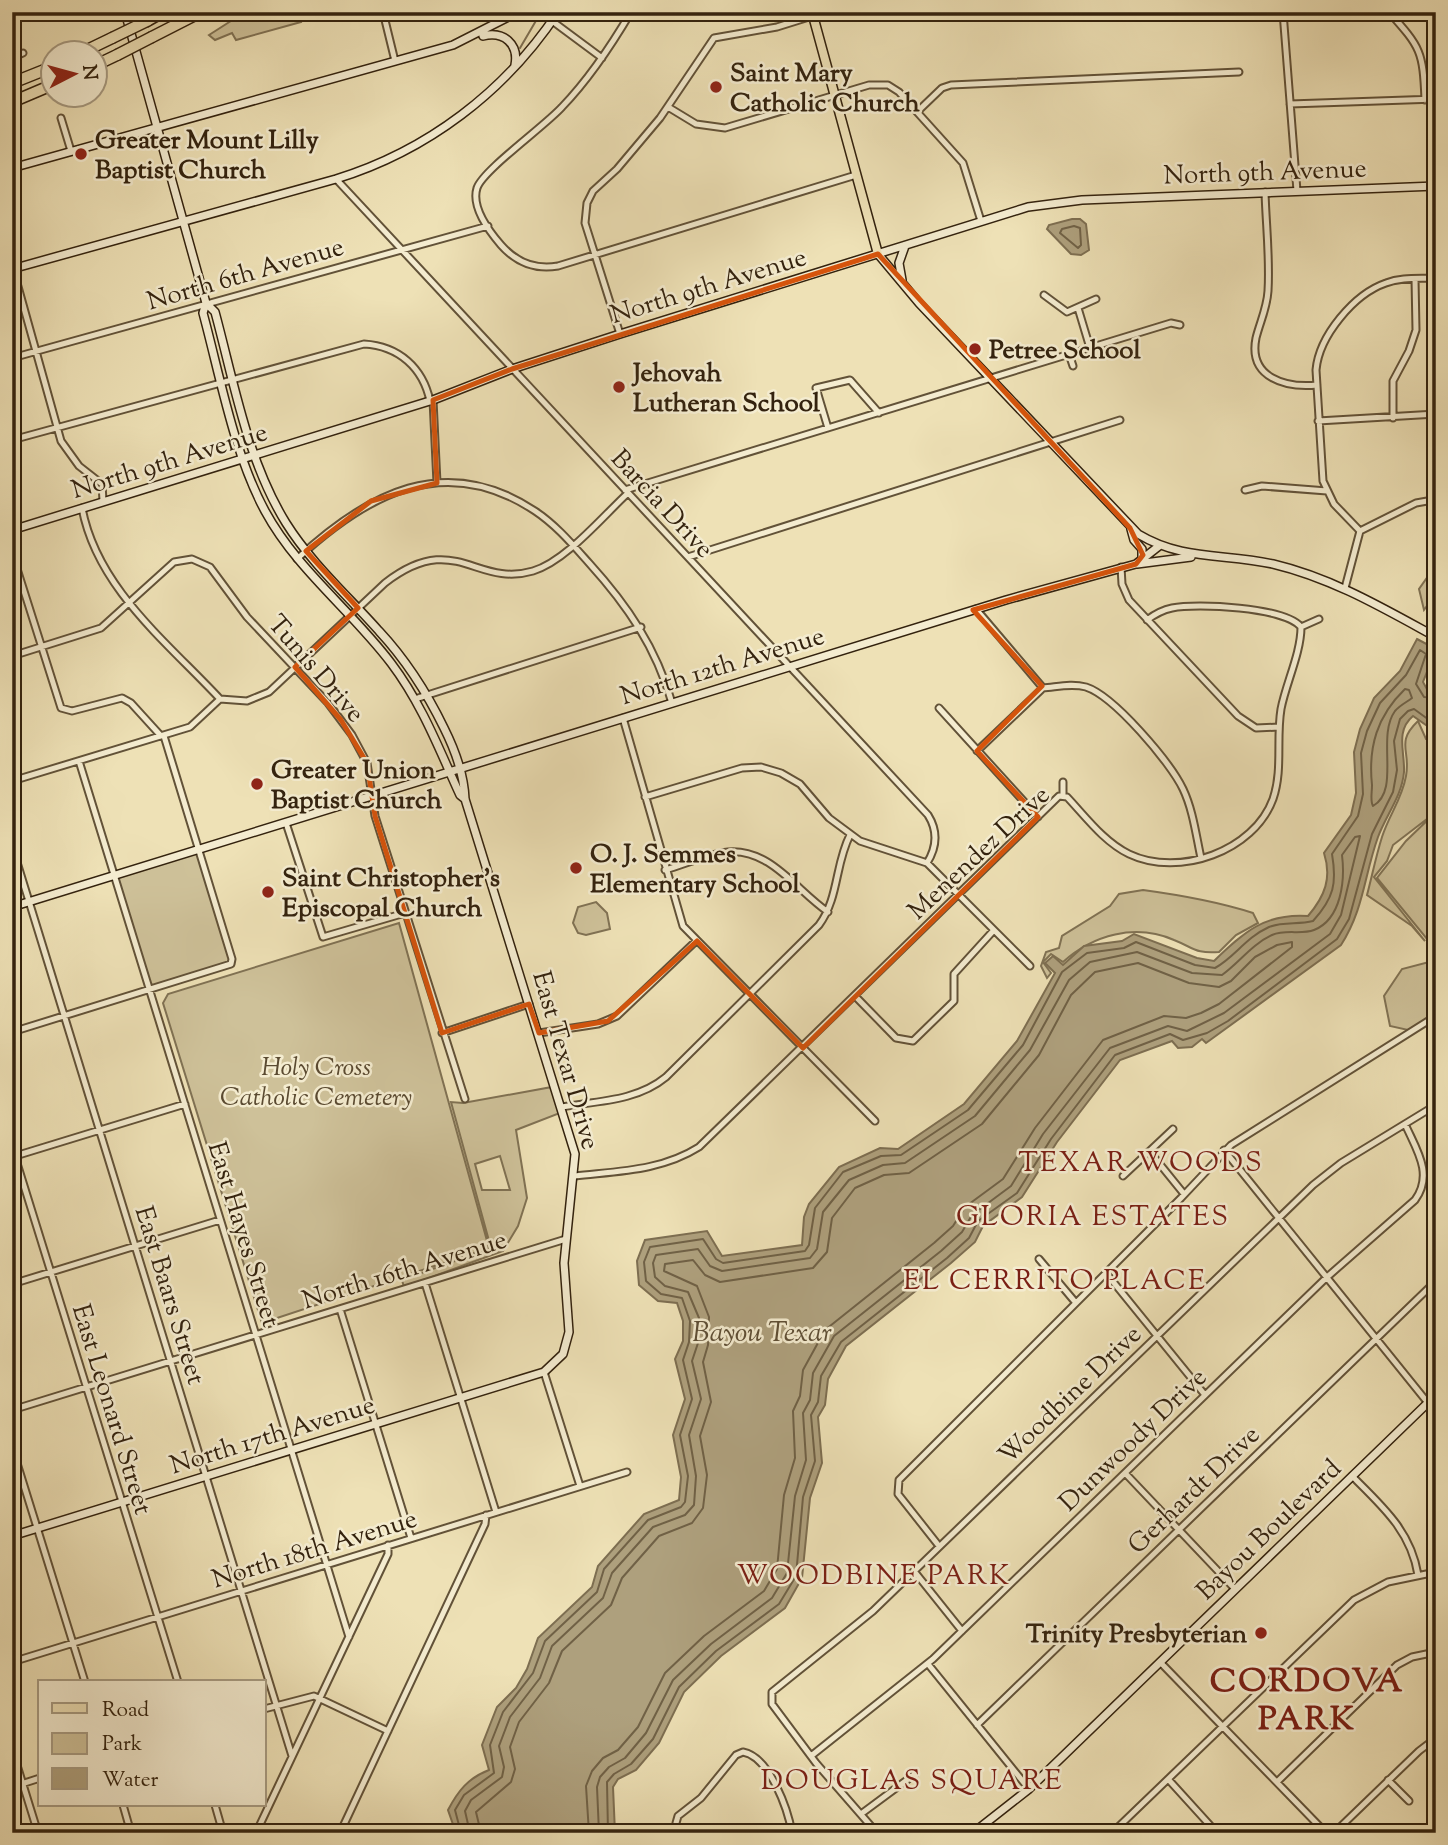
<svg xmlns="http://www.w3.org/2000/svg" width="1448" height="1845" viewBox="0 0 1448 1845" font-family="'Sorts Mill Goudy',serif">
  <rect width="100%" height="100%" fill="#eee1b6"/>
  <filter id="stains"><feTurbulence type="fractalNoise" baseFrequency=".00286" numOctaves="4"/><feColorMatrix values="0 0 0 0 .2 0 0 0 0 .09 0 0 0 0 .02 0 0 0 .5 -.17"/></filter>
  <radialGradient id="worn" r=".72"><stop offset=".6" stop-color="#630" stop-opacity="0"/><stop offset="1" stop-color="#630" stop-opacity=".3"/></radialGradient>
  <path fill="#cec199" stroke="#807254" stroke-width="2" fill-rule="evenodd" d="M245 12H299L301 22 236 40 232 33 215 40 209 35Z
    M1436 565V607L1429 603 1424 610 1419 589Z
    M1418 721 1426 739 1436 738V796L1429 799 1430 803 1436 805V812L1393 845 1387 861 1374 877 1425 941 1412 926 1367 895C1372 876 1376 856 1382 837 1389 815 1402 799 1406 776 1411 750 1395 743 1418 721Z
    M1434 814 1436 815V950L1377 878 1406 841Z
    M198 849 231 964 149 989 114 875Z
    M1143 890C1180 895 1216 901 1253 913L1258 923 1236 935 1219 952C1196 954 1194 948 1174 940 1135 923 1093 935 1063 962L1051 954 1043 962 1051 973 1047 978 1041 966 1046 952 1059 948 1062 936 1110 906 1119 894Z
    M596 902 607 913 610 929 586 935 578 933 573 923 578 907Z
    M399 923 489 1248 262 1323 163 1003 168 994Z
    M1432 949 1436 954V1013L1408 1030 1390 1026 1384 996 1402 969 1433 961Z
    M552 1087 560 1113 516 1130 527 1198 518 1226 503 1251 404 1287 402 1280 491 1248 451 1102 463 1103ZM500 1156 510 1190H482L475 1164Z"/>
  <path fill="#aea07d" stroke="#7d6e51" stroke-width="2" d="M1072 219H1080L1086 224 1089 250 1081 255 1071 254 1047 229 1049 225Z
    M1417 639 1436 649 1423 682 1428 691H1436V732L1413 716C1395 731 1405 752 1404 772 1402 796 1386 815 1378 837 1364 876 1364 909 1341 945L1206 1043 1202 1039 1192 1047 1178 1048 1172 1041 1120 1060 1057 1142 1022 1197 983 1226 975 1242 951 1263 846 1346 828 1379 825 1405 818 1417 822 1463 810 1498 802 1578 785 1608 721 1656 684 1692 659 1743 636 1770 618 1779 613 1787 615 1833H456L448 1810C458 1791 468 1778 489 1770L482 1745 497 1707 516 1688 527 1669 538 1638 592 1587 598 1566 644 1514 679 1500 681 1477 673 1435 685 1399 675 1359 683 1341V1321L677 1303 658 1301 639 1285 637 1261 645 1240 707 1231 722 1256 802 1245 804 1217 809 1204 839 1167 880 1148 898 1149 964 1104 1017 1041 1055 973 1045 963 1053 956 1063 965 1084 946 1122 941 1134 934 1197 958 1214 961C1244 932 1265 913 1308 916 1325 896 1332 878 1324 853L1351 815 1356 793 1354 752 1360 729 1374 698 1400 671Z"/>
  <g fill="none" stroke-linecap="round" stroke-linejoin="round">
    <path stroke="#706146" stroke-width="2" d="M1074 226 1080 228 1081 245 1078 248 1060 233 1062 229Z
      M1405 689 1409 690 1412 698C1407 702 1400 705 1395 711 1376 737 1401 790 1373 806 1370 801 1372 793 1372 785 1368 747 1377 716 1405 689Z
      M461 1833 455 1810 464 1795 494 1773 490 1745 503 1712 533 1673 545 1641 597 1592 604 1569 648 1520 681 1507 685 1502 688 1476 680 1435 692 1399 683 1360 689 1342 690 1321 682 1298 661 1294 646 1281 644 1262 650 1247 703 1239 716 1259 723 1263 805 1251 809 1245 815 1208 843 1172 881 1156 901 1155 968 1110 1023 1045 1062 972 1087 953 1124 948 1136 942 1195 965 1215 968C1235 957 1245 938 1269 927 1284 921 1298 925 1313 921 1334 898 1337 883 1332 854L1358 816 1363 794 1361 753 1367 731 1380 703 1406 675 1420 650 1426 654 1416 684 1424 697 1436 698
      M470 1833 465 1811 471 1800 502 1777 504 1767 499 1746 510 1717 540 1678 552 1646 603 1598 612 1573 653 1527 685 1515 694 1505 696 1476 689 1435 701 1399 692 1361 698 1343 699 1318 688 1292 665 1286 655 1277 653 1263 656 1255 698 1249 710 1266 722 1271 810 1258 817 1249 823 1212 849 1180 883 1165 905 1163 975 1116 1030 1050 1069 980 1090 962 1137 952 1192 973 1222 975C1240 962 1251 945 1272 935 1286 929 1301 935 1314 930 1342 919 1345 879 1342 855L1355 837 1360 836 1341 915 1330 934 1224 1013 1187 1031 1168 1026 1110 1048 1043 1134 1011 1186 972 1215 962 1232 941 1251 834 1336 813 1373 810 1400 803 1413 806 1460 795 1496 787 1573 772 1598 711 1644 673 1680 646 1733 625 1758 609 1767 600 1777 597 1787 599 1833
      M481 1833 476 1812 511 1782 515 1769 510 1747 519 1722 549 1683 562 1651 611 1605 622 1578 659 1536 692 1523 703 1508 707 1475 700 1436 711 1402 703 1362 708 1345 709 1317 697 1286 664 1271 665 1264 693 1260 705 1275 720 1282 813 1268 827 1252 832 1218 855 1188 884 1175 909 1173 982 1124 1039 1055 1071 995 1095 972 1138 963 1189 983 1219 987 1231 981 1255 957 1277 945 1292 942V947L1219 1004 1201 1013 1186 1018 1164 1016 1103 1040 1035 1128 1003 1179 965 1207 953 1226 934 1243 825 1330 803 1370 800 1396 793 1411 795 1458 784 1495 777 1569 764 1591 704 1636 665 1673 638 1727 618 1750 603 1758 592 1771 586 1786 589 1833
      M608 1833 607 1782 614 1774 631 1764 653 1739 679 1687 716 1651 779 1604 796 1576 803 1497 815 1461 811 1415 818 1402 821 1376 841 1342 947 1258 969 1238 978 1221 1017 1193 1051 1139 1115 1055 1170 1034 1183 1040 1207 1033 1228 1021 1337 939 1349 919 1372 834 1393 792 1397 770 1394 741 1400 719 1408 711 1414 709 1436 725"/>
    <path stroke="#7d6e51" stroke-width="2" d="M520 48 537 19"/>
    <g stroke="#625238" stroke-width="9">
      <path id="street" d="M383 12 395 61
        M540 12 602 58
        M631 12C611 46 589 79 562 107 545 126 483 170 477 188 471 207 489 231 501 245 516 262 535 270 558 266L856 175
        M1283 12 1297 191
        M1389 12C1421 48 1423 51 1425 100
        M12 58 23 53
        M1290 104 1436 99
        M668 107 696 124 725 128 869 85H888L899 92 963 163 981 221
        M917 112 942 88 951 85 1239 72
        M61 118 71 151
        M336 179 928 815C938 831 937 847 927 863
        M1265 192C1266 225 1270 258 1268 291 1267 308 1260 322 1256 338 1248 378 1286 388 1317 385
        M12 265 61 441 79 466 102 484 103 501
        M1044 295 1067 312 1096 299
        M1078 308 1090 348
        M620 334 585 223 587 203 593 191 617 169 660 118 714 38 777 27 825 12
        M1069 354 1073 366
        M12 358 488 226
        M433 400 437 483
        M1393 418V381L1409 351 1416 330 1415 279
        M1318 421 1436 414
        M828 428 816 388 850 380 879 413
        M12 440 364 344C399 346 423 368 430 401
        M625 490 1171 323 1180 325
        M1245 490 1262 486 1327 491
        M82 508C97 588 167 642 220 699L247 701 269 692 385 583C455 529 475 588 533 571 566 561 602 517 628 493
        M1360 531 1416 503 1433 500
        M12 553 61 708 72 711 122 698 131 703 161 736
        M688 557 1120 420
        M297 559C367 494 445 451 535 511 556 525 572 544 589 563 627 605 656 647 672 703
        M1121 567 1122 584 1129 600 1238 716 1256 728 1279 727
        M1345 588 1360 531 1334 504 1323 481 1316 370C1319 336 1354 294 1386 283 1402 277 1419 279 1436 278
        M976 609 1043 688
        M1147 620C1155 614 1162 610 1172 608 1196 603 1285 607 1301 627
        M1301 627 1319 619
        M12 656 101 628 174 562 192 559 210 567 247 617 328 703 352 735 367 763 375 816 465 1099
        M1043 688C1057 687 1071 683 1086 687 1114 696 1170 762 1183 789 1193 810 1196 835 1201 858
        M415 699 641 627
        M939 708 1038 817
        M623 718 683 926 875 1121
        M977 751 1043 688
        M79 761 349 1637
        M12 781 190 727 220 699
        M1063 795V782
        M645 797 742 768 761 767 781 773 800 784 829 818 860 841 927 863 1030 966
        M286 823 323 937 405 913
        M12 846 292 1756
        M665 870C686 864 707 854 728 852 770 848 797 891 828 912
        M855 996 896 1038 913 1041 954 1001V974L994 930
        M12 1032 231 964 232 959 164 736
        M442 1033 529 1004
        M539 1033 598 1024 617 1016 696 941
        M561 1107C598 1101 637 1101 666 1077L819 925C839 898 835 864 850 835
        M12 1147 178 1682
        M1224 1150 1428 1403
        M1150 1152 1184 1194
        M12 1157 185 1104
        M575 1176C618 1171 661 1171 699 1147L1059 796 1067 797C1085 816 1104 842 1129 854 1179 878 1254 851 1273 799 1283 770 1276 739 1281 709 1286 683 1301 653 1301 627
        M1123 1176 1173 1129
        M1039 1259 1076 1303
        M1106 1273 1205 1395
        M425 1283 496 1512
        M12 1284 220 1220
        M340 1309 411 1538
        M544 1372 580 1486
        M12 1410 566 1239
        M12 1447 85 1682
        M1125 1473 1235 1589
        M1352 1476C1382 1506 1411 1531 1418 1575
        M939 1546 898 1494 899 1480 1181 1198 1231 1145 1436 1016
        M914 1571 962 1631
        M12 1662 627 1472
        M1160 1662 1326 1833
        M928 1664 1029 1789
        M264 1709 314 1696 388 1731
        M977 1725 1436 1281
        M12 1749 38 1833
        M811 1756 933 1659 1326 1278 1415 1200C1434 1174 1416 1149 1405 1124
        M1168 1779 1217 1833
        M1388 1780 1409 1801
        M1277 1782 1397 1665 1412 1657 1436 1652
        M12 1787 40 1778
        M123 1805 131 1833
        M215 1805 223 1833
        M861 1814 915 1774
        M256 1833 388 1554V1545
        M340 1833 485 1524 486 1515
        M680 1833 676 1823 678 1816 701 1798 736 1755 743 1752C770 1757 788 1810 792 1833
        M877 1833 816 1763 772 1704V1692L873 1611 1313 1185 1341 1163 1436 1105
        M1112 1833 1354 1600 1388 1582 1436 1572
        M1334 1833 1419 1751 1436 1738"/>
    </g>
    <g stroke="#33220e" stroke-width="10">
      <path id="secondary" d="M483 36C504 31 519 44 515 65
        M12 168 453 45 518 12
        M878 254 919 303 1138 534C1183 561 1224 553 1273 564 1332 578 1383 608 1436 637
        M12 269 336 179C427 151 505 92 558 12
        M902 280 899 263 905 246
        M206 303 203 313C220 376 234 454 265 511 297 570 351 610 391 663 422 704 439 749 460 795L465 799
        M1131 529 1134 540 1142 549V561
        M12 530 433 400 512 369 620 334 1028 207 1082 200 1436 186
        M1137 564 1191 557
        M12 907 1006 600 1136 564 1159 546
        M12 1536 544 1372 563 1354 569 1332 564 1263 575 1154 465 799C464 774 455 750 444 728 427 693 406 660 379 631 348 596 311 563 286 523 247 460 234 382 215 312L206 303 125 12
        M973 1833 1029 1789 1436 1395"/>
    </g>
    <g stroke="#33220e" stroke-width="11">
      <path id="primary" d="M812 12 878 254"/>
    </g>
    <g stroke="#33220e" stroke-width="13">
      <path id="highway" d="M147 21 163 12
        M152 37 201 12
        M83 52 112 38
        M94 66 117 55
        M12 83 52 67
        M12 102 52 85"/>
    </g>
    <use href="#street" stroke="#f4ecd0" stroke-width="5"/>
    <use href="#secondary" stroke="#f4ecd0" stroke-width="7"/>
    <use href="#primary" stroke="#eee1b6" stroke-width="8"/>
    <use href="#highway" stroke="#eee1b6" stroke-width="10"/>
    <g stroke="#33220e" stroke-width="13" stroke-linecap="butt">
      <path id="highway-bridge" d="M112 38 147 21
        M117 55 152 37"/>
    </g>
    <use href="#highway-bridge" stroke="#eee1b6" stroke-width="10"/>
  </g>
  <path fill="none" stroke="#d6540c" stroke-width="5" stroke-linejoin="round" d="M878 254 1130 528 1143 555 1136 564 973 610 1042 686 977 751 1038 817 803 1048 697 941 608 1021 539 1033 529 1004 442 1033 375 816 367 763 341 720 295 667 358 608 306 551 371 501 437 483 433 400 512 369Z"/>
  <g fill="#8f2418" stroke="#f4ecd0" stroke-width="2.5">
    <circle cx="716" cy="87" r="7"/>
    <circle cx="81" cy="154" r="7"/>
    <circle cx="975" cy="349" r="7"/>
    <circle cx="619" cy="387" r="7"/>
    <circle cx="257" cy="784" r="7"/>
    <circle cx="576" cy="868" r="7"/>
    <circle cx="268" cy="892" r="7"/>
    <circle cx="1261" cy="1633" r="7"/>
  </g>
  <g text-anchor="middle" stroke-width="5" stroke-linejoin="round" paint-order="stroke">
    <g font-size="26" font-weight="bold" fill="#33220e" stroke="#f4ecd0" text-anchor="start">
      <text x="730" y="81">Saint Mary<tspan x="730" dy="30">Catholic Church</tspan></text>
      <text x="95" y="148">Greater Mount Lilly<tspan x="95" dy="30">Baptist Church</tspan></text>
      <text x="989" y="358">Petree School</text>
      <text x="633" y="381">Jehovah<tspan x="633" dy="30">Lutheran School</tspan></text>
      <text x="271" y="778">Greater Union<tspan x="271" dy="30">Baptist Church</tspan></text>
      <text x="590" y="862">O. J. Semmes<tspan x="590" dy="30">Elementary School</tspan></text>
      <text x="282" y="886">Saint Christopher's<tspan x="282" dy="30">Episcopal Church</tspan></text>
      <text x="1247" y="1642" text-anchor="end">Trinity Presbyterian</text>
    </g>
    <g font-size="26" fill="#33220e" stroke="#f4ecd0">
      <text transform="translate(1265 171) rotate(-2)" y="9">North 9th Avenue</text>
      <text transform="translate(245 273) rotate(-16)" y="9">North 6th Avenue</text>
      <text transform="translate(708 285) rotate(-17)" y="9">North 9th Avenue</text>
      <text transform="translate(169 460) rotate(-17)" y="9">North 9th Avenue</text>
      <text transform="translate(663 503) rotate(47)" y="9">Barcia Drive</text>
      <text transform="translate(722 665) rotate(-17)" y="9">North 12th Avenue</text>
      <text transform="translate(317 668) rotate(49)" y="9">Tunis Drive</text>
      <text transform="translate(978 852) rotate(-43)" y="9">Menendez Drive</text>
      <text transform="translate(567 1060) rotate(74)" y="9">East Texar Drive</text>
      <text transform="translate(245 1234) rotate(73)" y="9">East Hayes Street</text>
      <text transform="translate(404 1269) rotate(-17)" y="9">North 16th Avenue</text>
      <text transform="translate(171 1295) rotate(73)" y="9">East Baars Street</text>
      <text transform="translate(1069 1394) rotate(-44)" y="9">Woodbine Drive</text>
      <text transform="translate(113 1409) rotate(73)" y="9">East Leonard Street</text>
      <text transform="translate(272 1434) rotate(-17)" y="9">North 17th Avenue</text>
      <text transform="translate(1132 1439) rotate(-44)" y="9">Dunwoody Drive</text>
      <text transform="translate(1193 1489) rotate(-44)" y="9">Gerhardt Drive</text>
      <text transform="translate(1268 1529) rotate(-44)" y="9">Bayou Boulevard</text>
      <text transform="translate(314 1548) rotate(-17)" y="9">North 18th Avenue</text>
    </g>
    <g font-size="26" font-style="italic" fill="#5a4a31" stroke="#f4ecd0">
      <text x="316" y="1075">Holy Cross<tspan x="316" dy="30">Catholic Cemetery</tspan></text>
    </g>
    <g font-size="28" letter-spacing="2" fill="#7a1f14" stroke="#f4ecd0">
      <text x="1141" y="1171">TEXAR WOODS</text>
      <text x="1093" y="1225">GLORIA ESTATES</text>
      <text x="1055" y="1289">EL CERRITO PLACE</text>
      <text x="874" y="1584">WOODBINE PARK</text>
      <text x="912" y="1789">DOUGLAS SQUARE</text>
    </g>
    <g font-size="28" font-style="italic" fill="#5e4e35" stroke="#f4ecd0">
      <text x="762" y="1341">Bayou Texar</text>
    </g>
    <g font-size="33" font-weight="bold" letter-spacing="2" fill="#7a1f14" stroke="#f4ecd0">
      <text x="1307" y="1691">CORDOVA<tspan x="1307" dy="38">PARK</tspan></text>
    </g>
  </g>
  <rect width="1448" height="1845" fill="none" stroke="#eee1b6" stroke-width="42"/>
  <rect x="14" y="14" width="1420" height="1817" fill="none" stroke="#33220e" stroke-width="3.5"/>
  <rect x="21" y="21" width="1406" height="1803" fill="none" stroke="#33220e" stroke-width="2"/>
  <rect x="38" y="1680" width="228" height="126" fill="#f4ecd0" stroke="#a79b82" stroke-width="2"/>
  <rect x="52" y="1703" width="35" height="10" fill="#eee1b6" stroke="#a79b82" stroke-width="2"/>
  <text x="102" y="1716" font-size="21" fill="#33220e">Road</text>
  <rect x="52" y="1733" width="35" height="21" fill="#cec199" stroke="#a79b82" stroke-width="2"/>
  <text x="102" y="1750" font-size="21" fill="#33220e">Park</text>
  <rect x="52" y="1768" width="35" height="21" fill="#aea07d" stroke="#a79b82" stroke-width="2"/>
  <text x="102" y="1786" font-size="21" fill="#33220e">Water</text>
  <g transform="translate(74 74) rotate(84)"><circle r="33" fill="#f4ecd0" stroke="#a79b82" stroke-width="2"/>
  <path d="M0-5L12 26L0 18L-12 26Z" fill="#8f2418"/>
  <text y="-10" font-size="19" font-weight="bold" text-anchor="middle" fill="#33220e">N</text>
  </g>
  <rect width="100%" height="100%" filter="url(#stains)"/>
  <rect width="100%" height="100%" fill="url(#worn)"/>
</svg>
